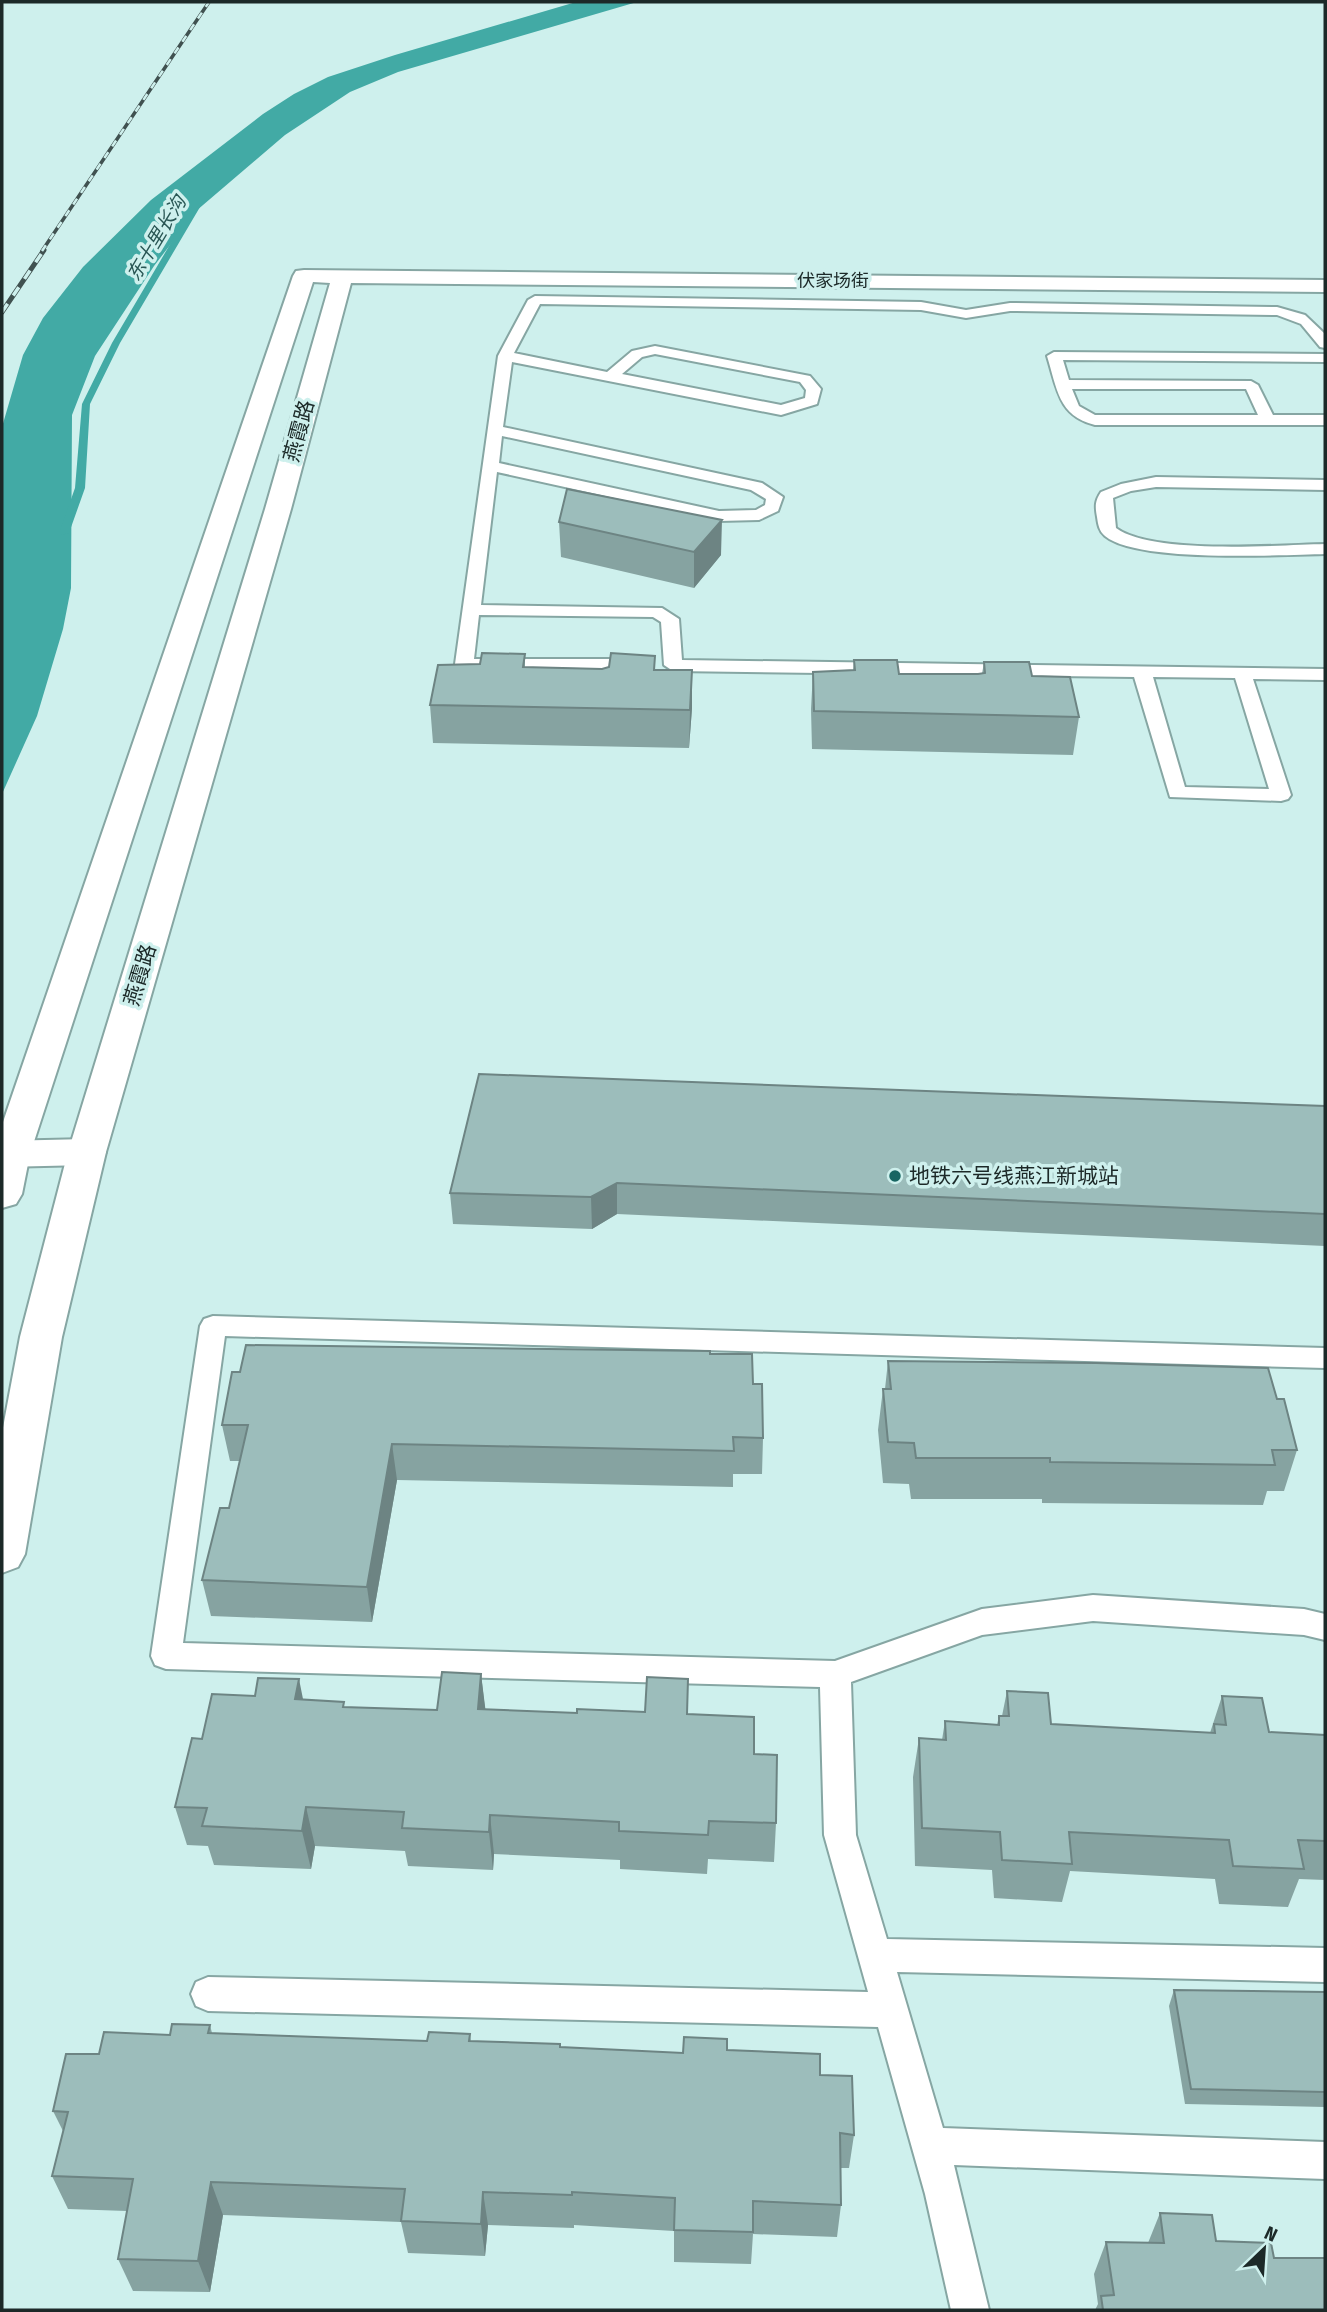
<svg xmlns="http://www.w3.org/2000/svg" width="1327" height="2312" viewBox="0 0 1327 2312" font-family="'Fira Sans Condensed','Noto Sans SC',sans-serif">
  <rect width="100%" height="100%" fill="#cef0ed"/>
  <path fill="#42aaa5" d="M576 2H637L398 72 350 92 285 135 196 211 154 266 95 356 72 415 71 588 63 629 37 716 2 794V427L23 355 43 318 83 267 151 200 263 114 294 94 328 77 395 55Z"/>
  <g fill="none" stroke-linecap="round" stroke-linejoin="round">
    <path fill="#42aaa5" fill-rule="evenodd" d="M196 205 200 207 120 343 90 404 85 488 69 533 61 535 59 533 75 488 82 404 112 343 192 207Z"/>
    <g stroke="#86a6a3" stroke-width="4">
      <path id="service" d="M535 296 921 302 966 310 1010 303 1277 307 1305 315 1325 334V348L1320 347 1301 324 1277 315 1010 311 966 318 921 310 540 304 514 353 607 372 632 351 655 346 810 376 821 389 817 404 781 415 512 362 503 427 762 483 783 497 778 511 759 520 719 521 497 472 481 605 662 608 679 619 682 660 1325 669V680L1253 679 1291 795 1288 799 1281 801 1170 797 1134 677 673 671 664 665 661 622 653 617 479 615 474 659H643L649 661 652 665 649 669 458 668 455 664 498 356 528 300ZM655 354 800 382 806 390 805 398 781 405 622 374 642 357ZM502 436 751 490 766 499 765 505 756 510 719 511 499 463ZM1153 677 1235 678 1269 789 1185 787Z
        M1054 352 1325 354V362L1063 360 1069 380 1251 381 1258 385 1273 415H1325V425H1095C1058 416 1057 388 1047 356ZM1072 389H1246L1258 415H1095L1079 406Z
        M1156 477 1325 480V490L1156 487 1131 491 1113 498 1116 528C1153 555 1277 545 1325 544V554C1281 555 1137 563 1105 536 1099 531 1098 524 1097 517 1095 506 1095 501 1101 492L1121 484Z
        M213 1316 1325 1348V1368L225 1336 183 1643 835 1661 982 1609 1093 1595 1304 1609 1325 1614V1640L1304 1635 1093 1621 982 1635 851 1682 856 1835 887 1939 1325 1948V1982L897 1972 943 2128 1325 2142V2179L954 2165 989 2310H951L925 2194 878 2027 208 2011 196 2006 191 1994 196 1982 208 1977 868 1992 824 1835 820 1687 166 1669 155 1665 151 1656 200 1326 204 1319Z"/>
    </g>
    <g stroke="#86a6a3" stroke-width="4">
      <path id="minor" d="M304 270 1325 280V292L351 283 291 509 106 1152 62 1337 25 1554 18 1567 2 1573V1433L20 1337 68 1152 265 509 330 283 313 282 30 1154 22 1194 16 1204 2 1208V1125L293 276 296 271Z"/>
    </g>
    <g stroke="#86a6a3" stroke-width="4">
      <path id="tertiary" d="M87 1139 101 1143 106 1152 101 1161 87 1165 2 1167V1141Z"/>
    </g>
    <use href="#service" fill="#fff" fill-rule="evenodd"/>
    <use href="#minor" fill="#fff" fill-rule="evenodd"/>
    <use href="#tertiary" fill="#fff" fill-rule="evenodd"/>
    <g stroke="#405150" stroke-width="3.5">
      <path id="rail-far1" d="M42 251 209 2"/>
    </g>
    <g stroke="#405150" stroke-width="5">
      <path id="rail" d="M2 312 44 250"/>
    </g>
    <use href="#rail-far1" stroke="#cef0ed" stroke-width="2.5" stroke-dasharray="7" stroke-linecap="butt"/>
    <use href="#rail" stroke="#cef0ed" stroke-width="3.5" stroke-dasharray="10" stroke-linecap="butt"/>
  </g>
  <path fill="#86a3a1" d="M559 522 721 555 694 588 561 557Z
    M525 654V667L692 670V708L689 748 433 743 430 705 480 664Z
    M854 660 899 674H982L984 662 1032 676 1079 717 1073 755 812 749 811 709 813 672 853 670Z
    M1325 1106V1246L617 1214 592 1229 453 1224 450 1193Z
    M710 1354 753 1384 763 1438 762 1474H733V1487L397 1480 372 1622 211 1616 202 1580 229 1508 240 1461H230L222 1425Z
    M888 1361 1277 1399 1297 1450 1284 1491H1267L1263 1505 1042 1503V1499H911L909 1484 883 1483 878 1430 883 1389H885Z
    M481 1674 485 1709 577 1713 645 1712 688 1679V1714L754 1754 776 1823 774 1862 708 1859 707 1874 620 1869V1860L494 1854 493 1870 408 1866 405 1851 315 1846 311 1869 214 1865 208 1846 187 1845 175 1807 202 1739 303 1700 345 1707 437 1710Z
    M1007 1691 1051 1724 1210 1733 1222 1696 1269 1732 1325 1735V1880L1299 1879 1288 1907 1219 1904 1215 1879 1070 1871 1062 1902 994 1898 992 1870 915 1866 913 1777 919 1738 942 1740 945 1721 997 1725 999 1716H1002Z
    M1174 1990 1325 1992V2107L1185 2104 1169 2006Z
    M210 2025 212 2033 427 2041 470 2034 471 2042 560 2047 683 2053 727 2050 820 2075 854 2135 849 2168H841V2205L837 2237 753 2234 751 2264 674 2262V2231L574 2225V2228L488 2225 485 2256 408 2253 401 2222 223 2215 210 2292 133 2291 118 2259 127 2211 68 2209 52 2176 63 2131 53 2111 99 2054Z
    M1160 2213 1216 2241 1274 2258 1325 2310H1095L1098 2304 1094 2274 1106 2242 1148 2243Z"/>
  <path fill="#6d8483" d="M722 520 721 555 694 588V552Z
    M692 670V708L689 748 690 710Z
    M617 1183V1214L592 1229 591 1197Z
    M392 1444 397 1480 372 1622 367 1587Z
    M481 1674 486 1714 478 1709Z
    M299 1679 307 1719 295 1699Z
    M306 1807 315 1846 311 1869 302 1831Z
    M490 1815 494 1854 493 1870 489 1832Z
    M211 2182 223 2215 210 2292 198 2261Z
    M483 2192 488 2225 485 2256 481 2224Z"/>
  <path fill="#9cbdbb" stroke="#6d8483" stroke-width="2" d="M567 489 722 520 694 552 559 522Z
    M482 653 525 654 523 667 602 669 609 667 611 653 655 656 654 670H692L690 710 430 705 438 665 480 664Z
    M854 660H897L899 674H978L985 673 984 662H1029L1032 676 1070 677 1079 717 814 711 813 672 855 670Z
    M479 1074 1325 1106V1214L617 1183 591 1197 450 1193Z
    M246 1345 710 1351V1354H752L753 1384H762L763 1438 733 1437 734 1451 392 1444 367 1587 202 1580 220 1508H229L248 1425H222L232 1372H240Z
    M888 1361 1096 1363 1268 1368 1277 1399H1284L1297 1450H1272L1275 1465 1050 1462V1458H916L914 1443 888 1442 883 1389H891Z
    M442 1672 481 1674 478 1709 577 1713V1709L645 1712 647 1677 688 1679 687 1714 754 1717V1754L777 1755 776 1823 709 1821 708 1835 619 1831V1822L490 1815 489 1832 402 1828 404 1812 306 1807 302 1831 202 1826 207 1808 175 1807 192 1738 202 1739 212 1694 255 1696 258 1678 299 1679 295 1699 344 1702 343 1707 437 1710Z
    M1007 1691 1048 1693 1051 1724 1215 1733 1214 1724 1226 1725 1222 1696 1262 1698 1269 1732 1325 1735V1841L1298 1840 1304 1869 1233 1866 1229 1840 1069 1832 1072 1864 1002 1860 1000 1832 922 1828 919 1738 946 1740 945 1721 999 1725V1716H1009Z
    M1174 1990 1325 1992V2092L1191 2089Z
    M172 2024 210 2025 208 2033 427 2041 429 2032 470 2034 469 2041 560 2044V2047L683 2053 684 2037 727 2039V2050L820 2054V2075L852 2076 854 2135 840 2133 841 2205 753 2201V2232L674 2230 675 2198 572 2192V2195L483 2192 481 2224 401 2221 405 2189 211 2182 198 2261 118 2259 133 2179 52 2176 68 2112 53 2111 66 2054H99L104 2032 170 2035Z
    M1160 2213 1212 2215 1216 2241 1271 2243 1274 2258H1325V2310H1103L1101 2296 1114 2295 1106 2242 1164 2243Z"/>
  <circle fill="#186562" stroke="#cef0ed" stroke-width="2.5" cx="895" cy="1176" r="7"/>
  <g text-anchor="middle" stroke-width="7" stroke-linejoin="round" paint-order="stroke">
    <g font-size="18" fill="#1c2928" stroke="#cef0ed">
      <text x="833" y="287">伏家场街</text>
    </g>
    <g font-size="19" font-style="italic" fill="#295654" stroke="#cef0ed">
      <text transform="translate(156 238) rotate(-59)" y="7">东十里长沟</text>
    </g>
    <g font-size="21" fill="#1c2928" stroke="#cef0ed">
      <text transform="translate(299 431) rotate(-75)" y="7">燕霞路</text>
      <text transform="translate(140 975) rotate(-73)" y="7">燕霞路</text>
    </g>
    <g font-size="21" fill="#1c2928" stroke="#cef0ed" text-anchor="start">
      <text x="909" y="1183">地铁六号线燕江新城站</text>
    </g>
  </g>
  <rect width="1327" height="2312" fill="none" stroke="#1c2928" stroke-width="7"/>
  <g transform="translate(1264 2249) rotate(25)" stroke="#cef0ed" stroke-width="5" paint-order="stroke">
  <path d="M0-5L12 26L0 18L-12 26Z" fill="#1c2928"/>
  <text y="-10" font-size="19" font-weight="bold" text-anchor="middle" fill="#1c2928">N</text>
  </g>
</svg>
